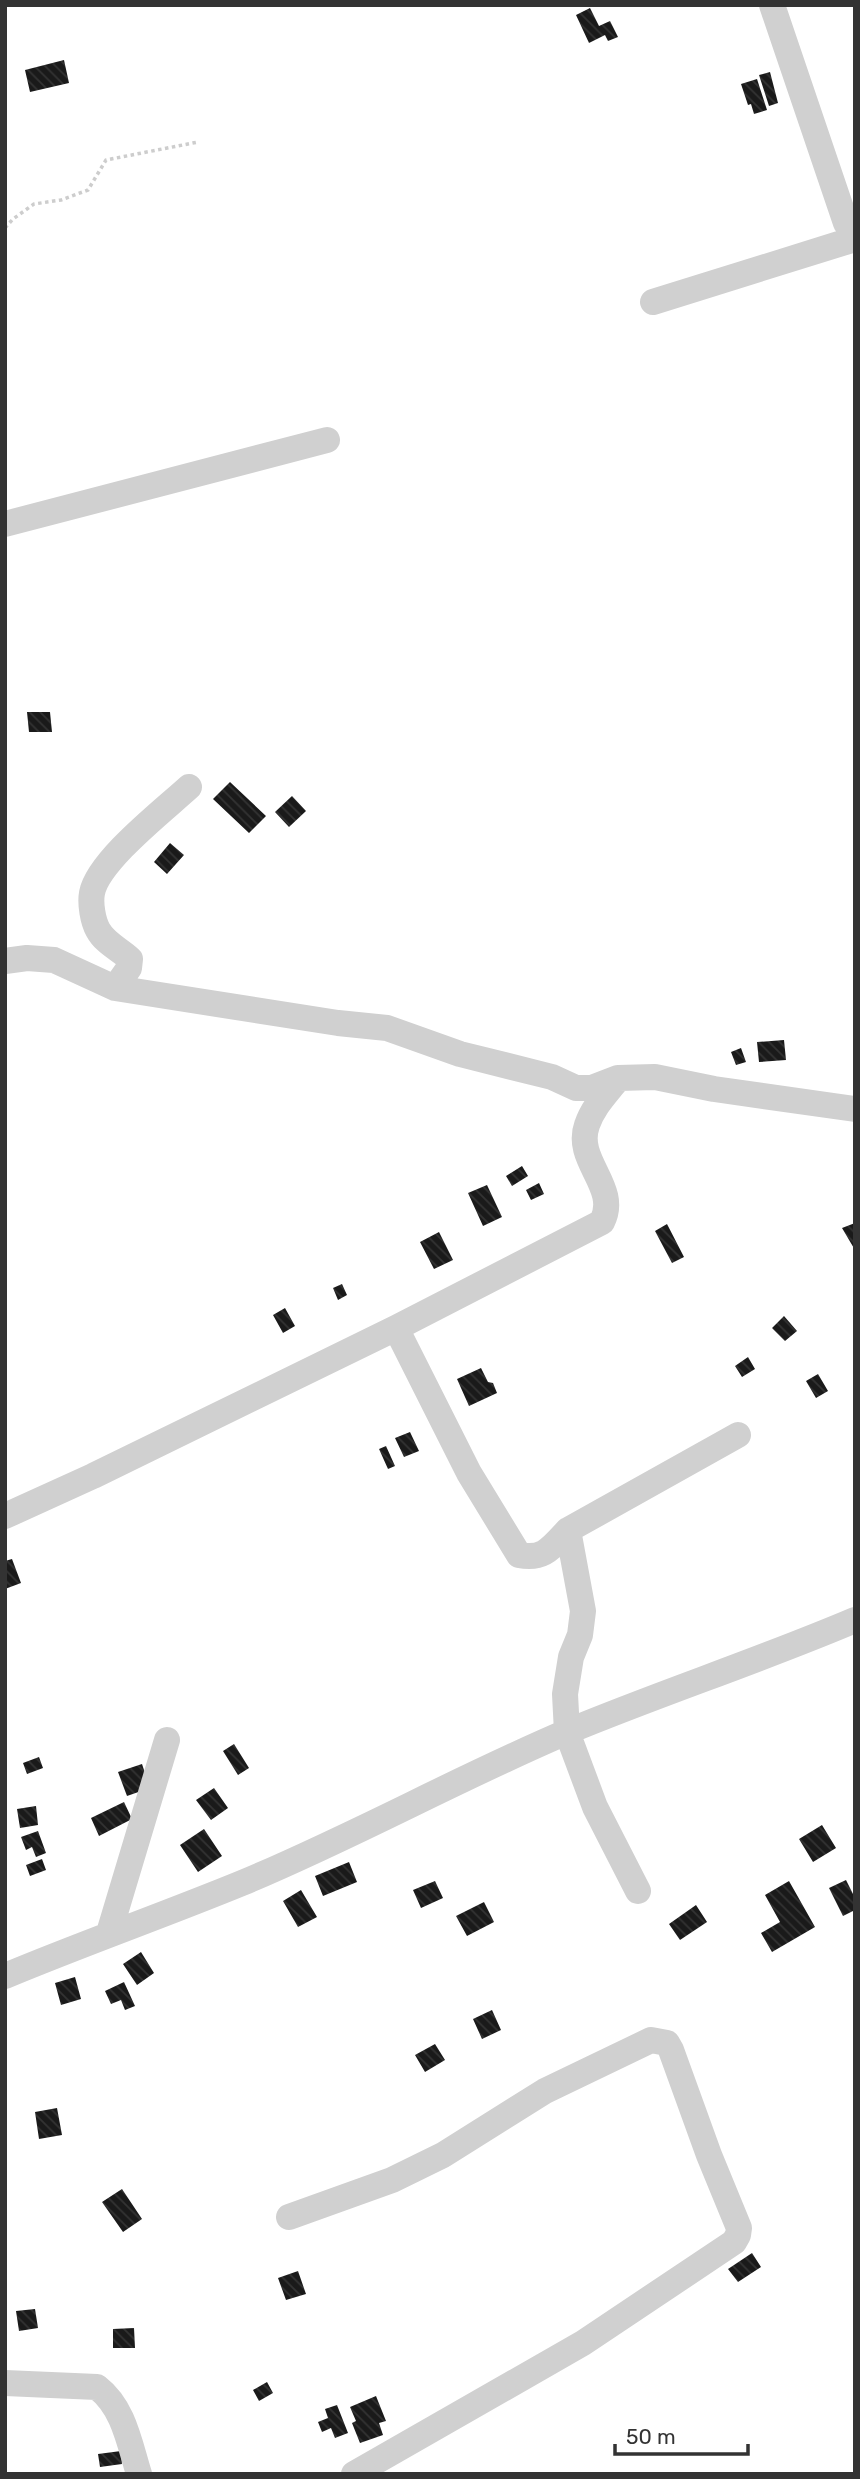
<svg xmlns="http://www.w3.org/2000/svg" width="860" height="2479" viewBox="0 0 860 2479" font-family="Rubik,sans-serif">
  <defs>
    <pattern id="building-back-hatch" width="6" height="6" patternUnits="userSpaceOnUse" patternTransform="scale(1.75)"><rect width="6" height="6" fill="#1a1a1a"/><path d="M-1 5l2 2M0 0l6 6M5-1l2 2" fill="none" stroke="#333"/></pattern>
  </defs>
  <rect width="100%" height="100%" fill="#fff"/>
  <path fill="url(#building-back-hatch)" d="M590 8 599 26 610 21 618 37 608 41 605 35 589 43 576 15Z
    M64 60 69 83 30 92 25 70Z
    M770 72 778 103 769 106 759 75Z
    M757 79 767 110 754 114 751 104 748 105 741 84Z
    M27 712H50L52 732H29Z
    M230 782 266 816 249 833 213 799Z
    M292 796 306 811 289 827 275 812Z
    M170 843 184 855 167 874 154 862Z
    M784 1040 786 1060 759 1062 757 1042Z
    M741 1048 746 1062 736 1065 731 1052Z
    M522 1166 528 1176 512 1186 506 1176Z
    M539 1183 544 1194 531 1200 526 1190Z
    M487 1185 502 1217 483 1226 468 1193Z
    M855 1223V1250L842 1228Z
    M667 1224 684 1257 672 1263 655 1231Z
    M439 1232 453 1260 434 1269 420 1242Z
    M342 1284 347 1295 338 1300 333 1288Z
    M285 1308 295 1326 283 1333 273 1315Z
    M784 1316 797 1331 785 1341 772 1328Z
    M748 1357 755 1369 742 1377 735 1366Z
    M481 1368 488 1382 493 1383 497 1393 469 1406 457 1379Z
    M818 1374 828 1391 816 1398 806 1381Z
    M410 1432 419 1451 404 1457 395 1438Z
    M386 1446 395 1466 388 1469 379 1449Z
    M12 1559 21 1583 5 1589V1561Z
    M234 1744 249 1768 238 1775 223 1751Z
    M39 1757 43 1768 27 1774 23 1763Z
    M142 1764 150 1788 127 1796 118 1772Z
    M214 1788 228 1808 211 1820 196 1800Z
    M124 1802 132 1819 99 1836 91 1818Z
    M36 1806 38 1825 20 1828 17 1809Z
    M822 1825 836 1848 813 1862 799 1839Z
    M204 1829 222 1856 198 1872 180 1845Z
    M38 1831 46 1853 36 1857 32 1847 26 1850 21 1837Z
    M42 1859 46 1870 30 1876 26 1865Z
    M349 1862 357 1882 323 1896 315 1876Z
    M846 1880 855 1898V1910L843 1916 829 1888Z
    M435 1881 443 1898 421 1908 413 1890Z
    M789 1881 815 1927 772 1952 761 1933 780 1922 765 1895Z
    M301 1890 317 1917 298 1927 283 1901Z
    M484 1902 494 1922 467 1936 456 1916Z
    M696 1905 707 1922 680 1940 669 1924Z
    M141 1952 154 1973 137 1985 123 1964Z
    M75 1977 81 1999 61 2005 55 1983Z
    M124 1982 135 2006 125 2010 121 2000 111 2004 105 1991Z
    M492 2010 501 2030 482 2039 473 2019Z
    M435 2044 445 2060 425 2072 415 2055Z
    M57 2108 62 2135 39 2139 35 2112Z
    M122 2189 142 2219 123 2232 102 2202Z
    M752 2253 761 2267 738 2282 728 2269Z
    M298 2271 306 2294 286 2300 278 2278Z
    M35 2309 38 2328 19 2331 16 2311Z
    M134 2328 135 2348H113V2329Z
    M267 2382 273 2393 259 2401 253 2390Z
    M376 2396 386 2421 379 2423 383 2435 360 2443 352 2423 356 2421 350 2407Z
    M337 2405 348 2433 335 2438 331 2428 322 2432 318 2422 328 2418 325 2409Z
    M121 2451 122 2464 100 2467 98 2454Z"/>
  <g fill="none" stroke-linecap="round" stroke-linejoin="round">
    <path stroke="#cdcdcd" stroke-width="3.5" stroke-dasharray="3.5 3.5" stroke-linecap="butt" d="M5 228 13 219 34 204 61 200 88 190 106 160 198 142"/>
    <path stroke="#d0d0d0" stroke-width="26" d="M772 5 846 223 855 232
      M653 302 855 239
      M5 524 327 440
      M5 961 27 958 54 960 115 988 338 1023 387 1028 460 1054 552 1077 576 1088H592L618 1078 655 1077 714 1089 855 1109
      M115 988 129 968 130 959C119 949 105 943 98 930 93 921 90 904 92 893 98 861 164 810 189 787
      M396 1328 469 1473 519 1555C544 1560 551 1548 568 1530L738 1435
      M5 1516 93 1476 396 1328 602 1222C620 1187 574 1161 587 1125 593 1107 606 1094 617 1080
      M568 1530 583 1611 580 1635 571 1657 565 1694 567 1732 595 1807 638 1891
      M109 1933 167 1740
      M5 1976C84 1943 164 1915 242 1883 353 1837 458 1778 569 1731 663 1692 761 1660 855 1620
      M289 2217 392 2180 443 2155 545 2091 651 2040 667 2043 671 2050 709 2155 739 2228 738 2235 734 2242 583 2343 354 2474
      M5 2383 97 2387C124 2408 129 2442 139 2474"/>
  </g>
  <rect width="860" height="2479" fill="none" stroke="#333333" stroke-width="14"/>
  <path d="M615 2444v10h133v-10" fill="none" stroke="#333333" stroke-width="3.5"/>
  <text x="626" y="2444" font-size="21" fill="#333333" stroke="#ffffff" stroke-width="5" paint-order="stroke">50 m</text>
</svg>
